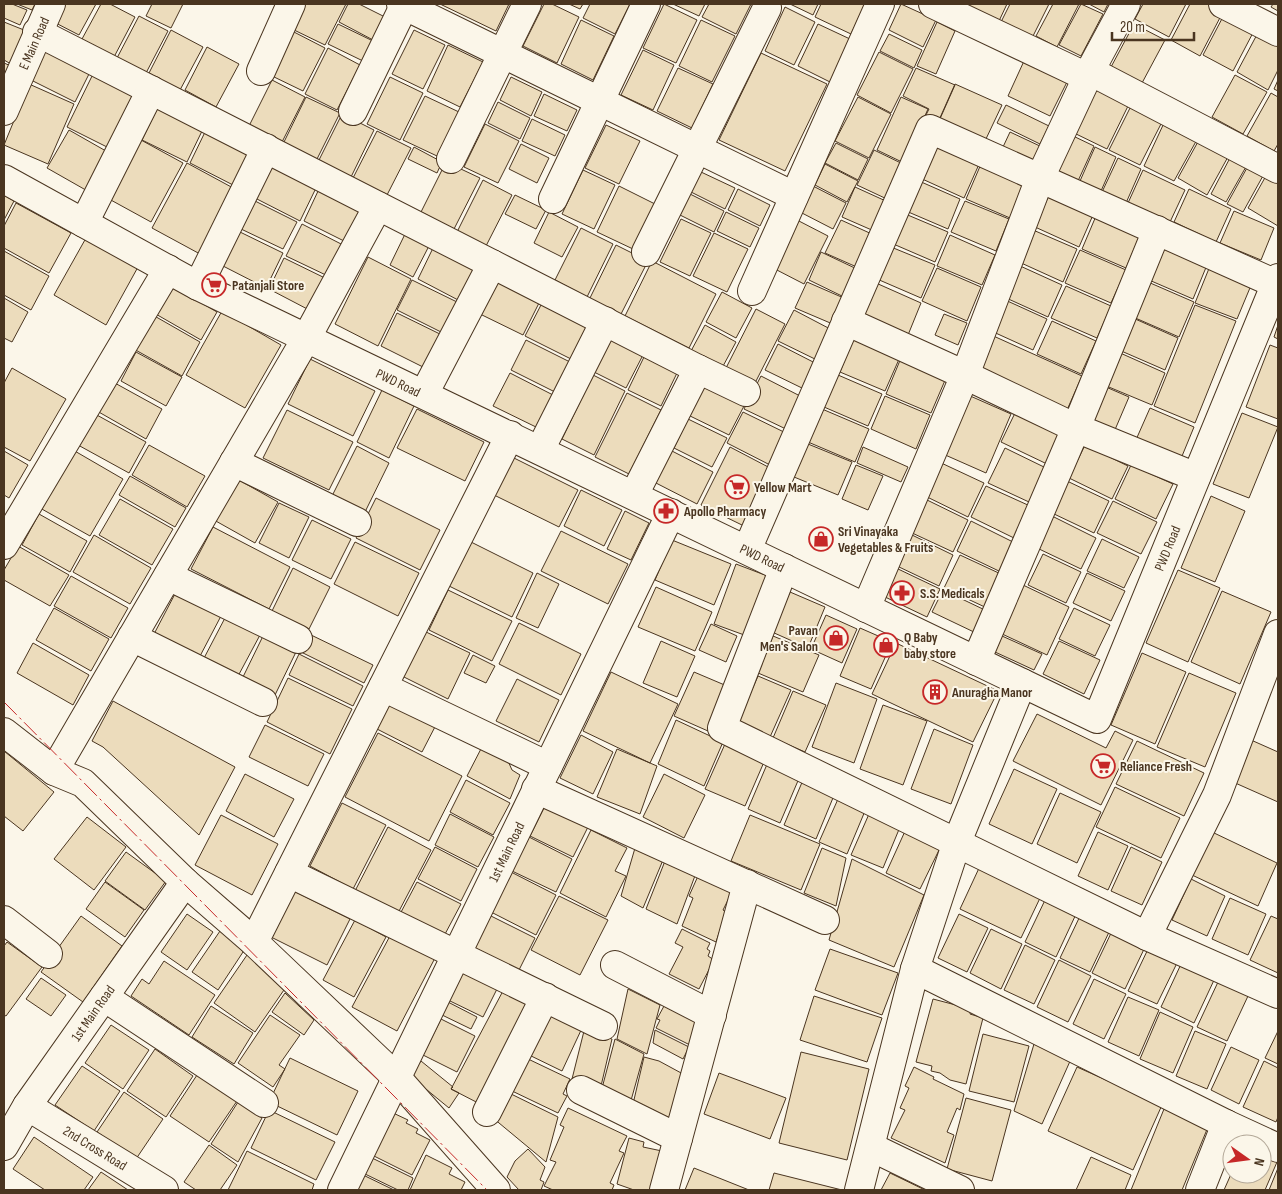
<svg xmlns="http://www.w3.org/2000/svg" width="1282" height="1194" viewBox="0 0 1282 1194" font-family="'Sofia Sans Condensed',sans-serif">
  <rect width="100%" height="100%" fill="#fbf6e9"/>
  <path fill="#ecdcbc" stroke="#4a3520" d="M4 4H12L27 10 20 25 4 18Z
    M17 4H35L32 10Z
    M55 4H96L79 35 48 19Z
    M101 4H110L135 17 114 57 82 39Z
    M152 4H183L171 28 146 16Z
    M304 4H346L325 45 292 29Z
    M348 4H359L385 17 373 40 339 22Z
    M440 4H509L496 31Z
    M544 4H552L579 17 557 63 523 46Z
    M569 4H583L580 9Z
    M590 4H630L615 34 583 18Z
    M664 4 697 20 676 63 643 48Z
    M673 4H705L699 16Z
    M709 4H751L736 34 702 17Z
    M790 4H818L813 15Z
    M821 4H865L851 34 815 17Z
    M901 4 936 20 923 47 889 30Z
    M963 4H1007L999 21Z
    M1010 4H1049L1032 38 1001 22Z
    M1053 4H1079L1057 47 1036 36Z
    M1081 4 1103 14 1081 56 1059 45Z
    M1089 4H1108L1104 12Z
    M1143 4H1186L1169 37 1135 19Z
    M1190 4H1212L1224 10 1200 56 1171 40Z
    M1273 4H1278V11L1271 7Z
    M785 7 815 22 794 65 765 51Z
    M1226 11 1256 27 1233 71 1203 55Z
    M139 16 168 31 146 73 117 58Z
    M581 20 614 36 593 80 561 64Z
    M701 20 735 36 712 82 679 66Z
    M4 22 24 30 11 64 4 60Z
    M937 22 955 31 936 74 917 66Z
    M338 24 373 41 363 61 328 44Z
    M818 24 850 39 830 82 798 66Z
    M1134 24 1165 40 1142 83 1111 67Z
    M1261 27 1278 36V70L1268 90 1237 72Z
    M171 30 203 47 180 90 149 73Z
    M414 30 445 45 423 89 392 74Z
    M292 31 325 48 303 91 270 75Z
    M889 34 922 50 914 68 880 51Z
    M448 45 483 62 460 107 427 91Z
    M48 46 92 68 75 102 31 80Z
    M207 47 239 64 216 107 185 90Z
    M328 48 360 65 337 110 305 94Z
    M643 50 674 65 653 110 621 95Z
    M879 52 913 69 891 113 857 95Z
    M761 53 827 84 785 171 719 140Z
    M1024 61 1067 82 1050 116 1008 96Z
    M4 63 11 66 4 84Z
    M678 68 713 84 692 128 657 111Z
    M916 68 955 85 939 121 926 115 929 109 903 96Z
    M94 72 141 95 113 150 67 127Z
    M1235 75 1267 92 1243 134 1212 117Z
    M390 77 423 93 400 140 367 124Z
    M511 77 542 92 531 116 500 100Z
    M272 80 305 97 282 142 249 126Z
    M1278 80V91L1274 89Z
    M29 84 74 104 48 164 4 145Z
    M955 84 1002 105 985 141 939 120Z
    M1094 87 1129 104 1107 149 1072 132Z
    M1271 93 1278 97V144L1274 151 1247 136Z
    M544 94 577 110 567 131 534 116Z
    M425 96 459 112 437 156 403 140Z
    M306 97 340 113 316 161 283 144Z
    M858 97 891 114 869 158 835 141Z
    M901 97 928 109 904 163 877 150Z
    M498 102 530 118 520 139 488 123Z
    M1006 105 1049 126 1040 144 997 123Z
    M1131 106 1162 122 1140 165 1109 150Z
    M158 107 203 129 187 162 142 140Z
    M342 114 374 130 351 177 319 160Z
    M532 119 565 135 555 156 522 141Z
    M1164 123 1199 136 1174 181 1144 166Z
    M485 124 519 141 498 183 464 167Z
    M606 125 640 141 619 184 585 168Z
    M69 130 113 155 91 193 47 168Z
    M206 130 251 153 235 186 190 163Z
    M377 131 411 148 387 195 353 178Z
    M1010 132 1042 147 1034 163 1003 147Z
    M1071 135 1094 146 1078 181 1055 170Z
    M1200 138 1229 155 1207 195 1178 178Z
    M141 140 183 163 151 222 109 199Z
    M836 143 868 159 858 180 825 163Z
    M935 143 980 162 964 198 920 178Z
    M521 144 549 158 537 183 509 169Z
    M414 147 442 162 437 173 408 159Z
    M1095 147 1116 157 1101 191 1080 181Z
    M874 150 905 165 889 200 857 185Z
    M1231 156 1247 165 1226 202 1211 194Z
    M1118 158 1141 169 1126 203 1102 192Z
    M446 162 480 178 454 229 421 212Z
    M187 163 235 189 200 254 152 228Z
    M825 164 858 181 847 202 815 185Z
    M981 164 1025 182 1010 218 966 199Z
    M272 166 316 188 300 221 255 198Z
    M1248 166 1264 174 1243 212 1227 204Z
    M583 170 615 185 594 229 562 214Z
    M1143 170 1185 190 1170 222 1128 203Z
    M701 172 735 188 725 209 691 192Z
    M1267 174 1278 181V226L1248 208Z
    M483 180 512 195 486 246 457 232Z
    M919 181 960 199 948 229 906 211Z
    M619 186 655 204 633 249 597 232Z
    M813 186 846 203 833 229 800 212Z
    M855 187 888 202 874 231 842 217Z
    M319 189 362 210 346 242 304 221Z
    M738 189 770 205 760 226 728 210Z
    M1189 189 1231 209 1216 242 1174 222Z
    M690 194 724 211 714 232 680 215Z
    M4 195 14 201 4 220Z
    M515 195 546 210 536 229 505 214Z
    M1049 195 1093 215 1079 247 1035 227Z
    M255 201 297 222 283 249 241 229Z
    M965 201 1009 219 996 251 951 232Z
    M16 203 71 233 49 273 4 248V226Z
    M1234 211 1274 228 1261 260 1220 243Z
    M549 212 578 227 562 257 534 243Z
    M726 212 759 228 750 247 717 231Z
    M903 213 948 232 935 262 891 243Z
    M1096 216 1140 235 1126 268 1082 249Z
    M681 219 711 233 690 276 660 262Z
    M797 220 828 236 804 284 773 268Z
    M841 220 874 235 859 268 825 253Z
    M302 224 345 246 330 277 286 256Z
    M581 228 613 244 587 297 555 280Z
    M1033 230 1077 249 1063 282 1019 262Z
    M240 232 283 253 266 288 223 266Z
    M406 232 430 244 413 277 390 265Z
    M714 233 748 249 727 292 693 276Z
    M950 235 995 255 982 285 937 266Z
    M86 238 138 267 106 325 54 295Z
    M616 245 648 261 620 316 589 300Z
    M434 246 477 268 460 301 418 279Z
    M891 247 935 265 921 298 877 279Z
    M1164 247 1207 265 1193 299 1149 280Z
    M1080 250 1126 270 1111 303 1065 283Z
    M4 251 49 276 31 310 4 295Z
    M821 252 859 270 846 298 809 280Z
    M368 257 411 279 378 346 335 324Z
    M284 258 329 280 313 312 269 289Z
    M652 261 716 294 689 348 625 316Z
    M1018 265 1062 285 1048 317 1004 297Z
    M1210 266 1252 283 1237 319 1195 303Z
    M937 268 981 287 967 321 922 301Z
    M412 280 457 302 443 333 397 310Z
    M497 280 540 301 523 335 480 314Z
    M807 282 846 299 835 325 795 308Z
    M1148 282 1194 302 1179 337 1133 317Z
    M876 283 921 303 908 335 862 315Z
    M170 285 217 312 201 340 154 313Z
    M1066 286 1111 306 1097 338 1051 318Z
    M722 292 752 308 736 338 706 322Z
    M4 298 28 312 12 342 4 338Z
    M1003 299 1047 319 1033 350 989 330Z
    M542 303 588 325 571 359 525 336Z
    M1195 305 1236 321 1195 423 1154 406Z
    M756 309 785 324 755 383 726 368Z
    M794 310 834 331 819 361 778 341Z
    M222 311 281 345 245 408 186 375Z
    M397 313 444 336 427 369 381 346Z
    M151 314 200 342 182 376 132 348Z
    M944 314 967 323 958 345 935 335Z
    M1133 318 1178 338 1165 370 1119 350Z
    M1052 321 1096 341 1081 374 1037 354Z
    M705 325 736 342 722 368 691 351Z
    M1278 325V339L1274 337Z
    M989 334 1082 376 1067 410 974 368Z
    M611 337 644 353 626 388 594 372Z
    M854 337 900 357 885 391 840 372Z
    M526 340 570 362 555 392 511 370Z
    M778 344 817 364 804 389 765 370Z
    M1270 345 1278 348V419L1246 407Z
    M136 352 182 377 166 406 121 381Z
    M1118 352 1165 373 1152 405 1104 385Z
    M644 357 677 373 661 406 628 390Z
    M901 358 946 378 931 413 886 394Z
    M310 359 375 391 353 436 288 404Z
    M12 368 66 399 30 461 4 447V383Z
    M510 373 555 396 538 428 493 406Z
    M593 375 625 391 594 455 562 439Z
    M838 375 882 394 868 426 824 407Z
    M761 376 804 398 788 430 744 409Z
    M113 382 162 409 146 439 97 411Z
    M701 384 744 406 729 435 686 414Z
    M1106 387 1129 397 1114 432 1090 422Z
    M382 390 414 406 389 458 357 442Z
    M627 393 661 410 629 474 595 457Z
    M968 395 1011 414 986 473 943 454Z
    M885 396 930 415 916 449 871 429Z
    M1150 408 1194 427 1180 461 1135 442Z
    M417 409 484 442 465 481 397 448Z
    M822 409 869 429 855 462 808 442Z
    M287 410 353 442 329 490 263 458Z
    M743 412 790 435 774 467 727 443Z
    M1015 413 1060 435 1047 464 1001 442Z
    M1242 413 1278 427 1249 498 1213 484Z
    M95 414 146 442 129 473 78 445Z
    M688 419 727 438 712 467 674 448Z
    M808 444 852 462 838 495 794 477Z
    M149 445 205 476 187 507 132 475Z
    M1085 445 1128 466 1112 499 1069 478Z
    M357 446 389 463 365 512 332 496Z
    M730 447 772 469 744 526 701 505Z
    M863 447 908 467 901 482 857 463Z
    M1005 448 1046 468 1029 502 988 483Z
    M73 450 123 479 90 536 40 508Z
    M670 450 713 472 697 504 654 482Z
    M4 451 28 465 9 498 4 495Z
    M512 457 578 490 559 527 494 495Z
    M937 461 984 483 968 517 921 494Z
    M856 465 883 476 868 510 842 499Z
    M1131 465 1173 484 1156 519 1115 499Z
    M130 476 186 508 175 527 119 495Z
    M237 479 278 502 255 543 214 520Z
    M1067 481 1109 501 1094 533 1052 513Z
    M986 486 1030 506 1014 538 971 517Z
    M581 490 622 510 604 546 564 526Z
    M1211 496 1245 511 1215 582 1181 568Z
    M376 498 440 530 420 570 356 538Z
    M120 499 173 529 152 565 99 535Z
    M925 499 968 520 953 552 910 532Z
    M1113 501 1157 522 1141 554 1097 533Z
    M279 503 309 517 289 558 259 543Z
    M625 511 649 523 631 560 607 549Z
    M39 514 87 541 70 572 22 545Z
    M1052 516 1096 538 1081 569 1037 548Z
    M312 520 351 539 331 579 292 560Z
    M971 521 1015 543 1001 572 957 551Z
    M213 527 290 567 269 609 191 569Z
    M561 531 628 564 608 604 541 571Z
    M94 535 151 568 130 604 73 572Z
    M912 535 953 555 939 586 897 566Z
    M1102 539 1139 557 1124 588 1087 571Z
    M672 540 731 564 714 605 655 580Z
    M469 541 533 573 512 617 447 585Z
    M355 542 419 573 398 616 334 584Z
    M18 546 69 575 50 606 4 580V570Z
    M1043 554 1081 572 1066 603 1028 585Z
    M960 555 1003 575 987 608 944 588Z
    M736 564 770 577 747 636 714 624Z
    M293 568 330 587 309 629 272 611Z
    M896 568 940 589 927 617 883 596Z
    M1178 570 1220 588 1188 662 1146 643Z
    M537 573 559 584 538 628 516 618Z
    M1087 573 1125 591 1111 621 1073 603Z
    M71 576 128 608 111 638 54 606Z
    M1023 585 1069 607 1047 655 1000 633Z
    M656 587 712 612 695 651 638 627Z
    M448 590 512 621 492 661 429 630Z
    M943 590 987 611 976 633 932 612Z
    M1222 591 1271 612 1240 684 1191 662Z
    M176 592 221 616 199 658 154 634Z
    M790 592 825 607 808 648 772 632Z
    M54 608 109 639 91 671 36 640Z
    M1074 608 1110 625 1095 656 1059 639Z
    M826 615 857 629 842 663 811 649Z
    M226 616 260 635 237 678 203 660Z
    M519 623 581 654 561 695 499 664Z
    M711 624 737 636 726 662 699 650Z
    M860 628 892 642 871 689 840 676Z
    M424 631 470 653 448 699 402 676Z
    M309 634 373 665 364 683 301 652Z
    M263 636 296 652 275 695 242 679Z
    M773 636 819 655 803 692 758 673Z
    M1002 636 1042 654 1034 670 995 652Z
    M661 641 695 656 677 697 643 683Z
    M1059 641 1100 660 1084 694 1043 674Z
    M33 643 89 675 73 705 17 673Z
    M896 643 998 691 973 742 872 694Z
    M1142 653 1186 672 1155 744 1111 725Z
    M299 654 363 686 353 706 289 675Z
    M473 655 495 666 486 683 464 673Z
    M611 672 678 704 650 763 583 731Z
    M694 672 727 686 708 731 674 716Z
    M1189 673 1236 693 1205 767 1157 747Z
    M758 676 791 690 770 737 737 723Z
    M288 678 352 709 330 754 267 722Z
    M517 679 559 700 539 742 496 721Z
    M836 683 877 699 854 763 812 747Z
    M793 691 826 705 805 752 773 738Z
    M393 697 438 721 422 752 377 729Z
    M113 701 235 767 199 835 103 747 92 741Z
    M883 705 927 721 903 785 860 769Z
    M1037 714 1106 748 1115 731 1133 740 1101 805 1013 761Z
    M676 720 723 742 704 786 658 764Z
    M265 725 324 754 308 786 249 757Z
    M934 729 973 745 951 804 911 789Z
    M378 733 462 776 429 841 345 797Z
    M581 735 613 752 593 794 560 778Z
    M1251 740 1278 752V802L1233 782Z
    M1137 741 1204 773 1184 816 1116 784Z
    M484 743 508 761 512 770 520 775 510 799 467 776Z
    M725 744 764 762 745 806 705 789Z
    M617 749 657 766 640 814 597 797Z
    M4 751 54 792 23 831 4 816Z
    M768 762 800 776 780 823 748 809Z
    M1014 769 1057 789 1032 844 989 824Z
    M245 774 294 799 274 837 226 811Z
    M664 774 705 795 684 838 643 817Z
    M466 780 510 803 493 835 450 812Z
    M803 780 835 793 816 839 784 825Z
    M1115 787 1180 818 1161 858 1096 827Z
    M1060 793 1101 812 1077 863 1037 844Z
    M838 799 865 811 847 854 819 842Z
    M342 803 386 825 353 889 310 866Z
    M546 804 589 825 573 857 530 836Z
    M450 814 494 837 478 867 435 845Z
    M869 814 900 827 883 868 851 855Z
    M221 815 278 844 252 895 195 865Z
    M750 815 820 844 801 890 731 861Z
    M87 817 126 847 94 890 54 859Z
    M388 827 431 850 398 913 355 891Z
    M906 829 941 846 920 889 886 873Z
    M591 830 627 848 615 871 626 876 606 917 560 893Z
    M1098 832 1128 846 1108 890 1078 876Z
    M1212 832 1277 863 1258 906 1192 875Z
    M529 837 572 859 556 892 512 871Z
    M435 847 477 869 461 901 418 879Z
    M1131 847 1162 862 1142 905 1111 891Z
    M635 848 663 860 643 908 621 896Z
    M822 848 846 858 836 906 804 893Z
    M126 852 166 881 145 910 105 881Z
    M852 859 924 895 894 967 829 940Z
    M665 861 696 873 677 924 646 909Z
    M980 866 1041 896 1021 938 960 909Z
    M511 872 556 895 536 935 491 912Z
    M698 876 732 892 723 910 726 912 716 942 682 926 693 898 689 896Z
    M1191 879 1225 896 1207 936 1172 920Z
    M105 882 144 910 125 937 86 909Z
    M417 882 461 904 444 936 400 914Z
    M294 891 350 919 327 965 271 937Z
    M559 896 608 920 580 975 531 950Z
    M1046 898 1077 912 1056 957 1025 942Z
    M1230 898 1266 914 1248 955 1212 939Z
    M187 914 213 932 187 970 161 952Z
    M959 914 988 928 967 972 938 958Z
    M1081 914 1111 928 1090 972 1060 958Z
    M489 915 535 938 519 970 473 947Z
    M81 916 122 946 83 1002 41 972Z
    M1271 916 1278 919V973L1250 960Z
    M355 920 386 937 354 997 323 980Z
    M682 929 710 943 707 949 710 951 708 956 714 960 699 989 669 974 683 947 675 943Z
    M991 929 1022 944 1001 989 970 973Z
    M1113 929 1146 945 1125 989 1092 973Z
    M220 931 245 949 218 990 192 972Z
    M391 934 435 958 397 1031 352 1007Z
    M7 942 42 967 6 1016 4 1015V946Z
    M1025 945 1055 960 1034 1004 1004 990Z
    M1149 947 1178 961 1157 1004 1128 991Z
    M830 949 898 973 882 1015 815 990Z
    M247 955 286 987 255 1032 214 1003Z
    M1059 960 1091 976 1068 1022 1037 1007Z
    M164 961 215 995 189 1035 131 996 142 979 149 984Z
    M1182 962 1215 978 1194 1023 1161 1007Z
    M463 969 498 987 483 1017 448 1000Z
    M41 978 66 995 51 1016 26 999Z
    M1094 979 1126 994 1104 1039 1073 1024Z
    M1218 982 1248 996 1227 1041 1197 1027Z
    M504 989 535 1005 482 1105 451 1089Z
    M628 989 660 1005 647 1054 617 1039Z
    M285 993 314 1020 304 1035 272 1012Z
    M814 996 882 1018 867 1062 800 1040Z
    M1128 997 1159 1010 1139 1056 1108 1042Z
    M933 999 971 1009 970 1014 983 1018 966 1084 950 1080 940 1073 931 1071 932 1066 916 1062Z
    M446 1001 477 1017 471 1029 440 1014Z
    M211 1006 253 1033 234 1064 192 1037Z
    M664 1006 701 1024 690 1045 656 1028 660 1020 657 1019Z
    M547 1009 583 1026 562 1071 525 1053Z
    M1160 1012 1193 1027 1173 1073 1140 1059Z
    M270 1015 300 1035 279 1065 285 1069 273 1087 238 1063Z
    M441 1019 475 1036 457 1072 423 1055Z
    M111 1025 149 1050 123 1089 85 1063Z
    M655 1030 689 1047 683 1059 653 1043Z
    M584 1031 612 1039 601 1086 572 1079Z
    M1195 1031 1226 1044 1207 1089 1176 1076Z
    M1278 1031V1064L1265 1058Z
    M983 1034 1029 1046 1014 1102 969 1091Z
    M615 1039 644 1054 630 1104 601 1092Z
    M1034 1044 1071 1059 1042 1124 1014 1111Z
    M1231 1047 1259 1060 1239 1104 1211 1090Z
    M155 1049 193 1076 166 1117 127 1091Z
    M801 1052 869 1069 847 1160 779 1143Z
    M644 1057 659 1061 683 1074 672 1119 653 1115 654 1110 633 1104Z
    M290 1058 358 1091 337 1135 269 1102Z
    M526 1058 570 1079 563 1094 567 1096 558 1113 510 1090Z
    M421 1061 453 1087 451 1089 459 1093 449 1108 410 1076Z
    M1264 1061 1278 1068V1117L1276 1122 1243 1107Z
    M82 1066 120 1091 94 1131 55 1105Z
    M914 1067 934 1077 933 1079 964 1094 960 1110 957 1108 947 1132 954 1135 945 1163 891 1138 905 1110 900 1108 909 1088 905 1086Z
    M1077 1067 1162 1105 1133 1170 1048 1131Z
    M719 1073 786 1098 770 1139 704 1114Z
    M197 1075 237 1101 209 1142 170 1116Z
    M124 1092 163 1119 136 1159 97 1132Z
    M507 1092 558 1117 546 1162 493 1118Z
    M966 1098 1011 1110 992 1181 947 1169Z
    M238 1102 262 1118 238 1162 211 1144Z
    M568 1108 627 1136 619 1151 624 1153 610 1183 614 1185 612 1190H553L544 1186 556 1162 550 1160 564 1127 560 1125Z
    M1164 1109 1208 1127 1182 1190H1131Z
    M269 1110 335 1142 316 1180 251 1148Z
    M391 1112 408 1120 406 1123 418 1129 416 1133 430 1140 412 1175 370 1154Z
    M34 1137 93 1177 84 1190H45L13 1169Z
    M629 1138 644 1142 643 1147 662 1151 652 1190H634L617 1184Z
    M209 1145 237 1165 220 1190H196L184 1182Z
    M528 1149 545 1167 540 1180 544 1182 541 1190H519L507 1177 515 1161Z
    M247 1151 314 1184 312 1190H228Z
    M426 1155 452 1168 449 1174 465 1182 461 1190H410Z
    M1262 1155 1277 1162 1265 1190H1224L1232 1172V1174H1262Z
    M370 1157 413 1178 408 1190H398L363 1173Z
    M1091 1157 1131 1175 1125 1190H1076Z
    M694 1168 749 1190H685Z
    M1278 1168V1190H1269Z
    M101 1172 128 1190H88Z
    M774 1173 842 1190H769Z
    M890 1173 925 1190H881Z
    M361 1174 394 1190H352Z"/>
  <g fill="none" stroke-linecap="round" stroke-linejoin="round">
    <g stroke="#4a3520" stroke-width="30">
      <g id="minor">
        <path d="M401 4 794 196"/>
        <path d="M933 4 1087 77"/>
        <path d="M1223 4 1278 32"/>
        <path d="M37 32 698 369 634 495"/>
        <path d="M261 71 291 4"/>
        <path d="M1090 71 1278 169"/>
        <path id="s1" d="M4 111 51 4"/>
        <path d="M353 111 405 4"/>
        <path d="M451 159 527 4"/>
        <path id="s2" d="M4 179 198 286 1097 719 1278 278"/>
        <path d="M553 199 646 4"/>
        <path d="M84 223 151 90"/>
        <path d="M646 252 767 8"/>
        <path d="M198 286 266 148"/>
        <path d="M752 291 880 4"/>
        <path d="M846 321 965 375 1076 428 1196 477"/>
        <path d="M698 369 746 392"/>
        <path d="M424 394 492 264"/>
        <path d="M540 450 605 321"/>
        <path d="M234 462 357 522"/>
        <path d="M4 545 168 269"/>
        <path d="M747 550 930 129 1274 283"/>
        <path d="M784 568 722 728 1147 936 1278 994"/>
        <path d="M168 576 298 639"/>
        <path d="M866 608 965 375 1040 178 1090 71 1126 4"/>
        <path d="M132 637 263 702"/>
        <path d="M976 661 1076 428 1157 230"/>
        <path d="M383 687 548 766"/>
        <path d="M4 732 54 771 83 783 185 882 254 942 396 1077 496 1190"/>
        <path d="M54 771 307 337 378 206"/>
        <path d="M536 789 825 920"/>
        <path d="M289 873 603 1026"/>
        <path d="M4 920 48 954"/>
        <path d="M1147 936 1217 795 1278 634"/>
        <path d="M254 942 510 435"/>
        <path d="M615 965 712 1015"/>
        <path d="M915 969 1226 1124 1278 1148"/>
        <path d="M104 997 264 1103"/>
        <path d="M581 1090 678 1138"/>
        <path id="s3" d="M27 1106 164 1190"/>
        <path d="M487 1112 545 997"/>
        <path id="s4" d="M4 1146 27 1106 185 882"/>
        <path d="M871 1147 960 1190"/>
        <path id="s5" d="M342 1190 671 513"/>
        <path d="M664 1190 747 884"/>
        <path d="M859 1190 915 969 957 842 1022 683"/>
        <path d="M1200 1190 1226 1124"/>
      </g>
    </g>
    <use href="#minor" stroke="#fbf6e9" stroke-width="28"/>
    <path stroke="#c62828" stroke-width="1" stroke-dasharray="18 4 2.5 4" stroke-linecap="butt" d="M4 702 487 1190"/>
  </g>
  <defs>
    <g id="supermarket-ring" transform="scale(1.25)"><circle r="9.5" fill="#fbf6e9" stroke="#c62828" stroke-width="1.5"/><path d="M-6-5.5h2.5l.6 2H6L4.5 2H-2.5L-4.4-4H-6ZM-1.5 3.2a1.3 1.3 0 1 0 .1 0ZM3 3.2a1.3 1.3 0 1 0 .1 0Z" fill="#c62828"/></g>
    <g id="pharmacy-ring" transform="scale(1.25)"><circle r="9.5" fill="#fbf6e9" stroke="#c62828" stroke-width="1.5"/><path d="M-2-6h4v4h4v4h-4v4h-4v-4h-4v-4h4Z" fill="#c62828"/></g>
    <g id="shop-ring" transform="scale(1.25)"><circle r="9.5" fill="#fbf6e9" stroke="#c62828" stroke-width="1.5"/><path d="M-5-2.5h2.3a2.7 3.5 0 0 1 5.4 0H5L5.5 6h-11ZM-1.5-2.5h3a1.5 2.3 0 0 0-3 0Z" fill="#c62828"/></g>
    <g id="building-ring" transform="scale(1.25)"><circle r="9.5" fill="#fbf6e9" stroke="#c62828" stroke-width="1.5"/><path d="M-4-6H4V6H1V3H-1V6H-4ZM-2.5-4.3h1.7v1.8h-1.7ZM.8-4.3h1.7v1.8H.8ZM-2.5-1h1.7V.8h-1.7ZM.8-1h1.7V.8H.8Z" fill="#c62828"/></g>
  </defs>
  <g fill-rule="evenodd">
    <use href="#supermarket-ring" x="214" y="285"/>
    <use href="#supermarket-ring" x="737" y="487"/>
    <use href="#pharmacy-ring" x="666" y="511"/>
    <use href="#shop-ring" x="821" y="539"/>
    <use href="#pharmacy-ring" x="902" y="593"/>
    <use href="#shop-ring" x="836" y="638"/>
    <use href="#shop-ring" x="886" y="645"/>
    <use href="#building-ring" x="935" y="692"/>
    <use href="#supermarket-ring" x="1103" y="766"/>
  </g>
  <g text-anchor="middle" stroke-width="4" stroke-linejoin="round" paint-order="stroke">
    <g font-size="14" fill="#4a3520" stroke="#fbf6e9">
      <text dy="5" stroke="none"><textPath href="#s1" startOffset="74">E Main Road</textPath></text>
      <text dy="5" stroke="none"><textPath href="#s2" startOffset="444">PWD Road</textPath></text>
      <text dy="5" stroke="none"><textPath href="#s2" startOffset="1404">PWD Road</textPath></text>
      <text dy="5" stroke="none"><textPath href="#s2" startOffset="848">PWD Road</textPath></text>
      <text dy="5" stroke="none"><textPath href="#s5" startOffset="376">1st Main Road</textPath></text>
      <text dy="5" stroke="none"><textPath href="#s4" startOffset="160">1st Main Road</textPath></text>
      <text dy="5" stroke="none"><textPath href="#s3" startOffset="80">2nd Cross Road</textPath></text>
    </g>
    <g font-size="14" font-weight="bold" fill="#4a3520" stroke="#fbf6e9" text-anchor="start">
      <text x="232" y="290">Patanjali Store</text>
      <text x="754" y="492">Yellow Mart</text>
      <text x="684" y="516">Apollo Pharmacy</text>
      <text x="838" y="536">Sri Vinayaka<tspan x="838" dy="16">Vegetables &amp; Fruits</tspan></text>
      <text x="920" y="598">S.S. Medicals</text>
      <text x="818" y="635" text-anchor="end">Pavan<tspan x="818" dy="16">Men's Salon</tspan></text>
      <text x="904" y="642">Q Baby<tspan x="904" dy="16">baby store</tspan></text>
      <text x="952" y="697">Anuragha Manor</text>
      <text x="1120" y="771">Reliance Fresh</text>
    </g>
  </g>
  <rect width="1282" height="1194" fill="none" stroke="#4a3520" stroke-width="10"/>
  <g transform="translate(1247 1159) rotate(104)"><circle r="24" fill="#fbf6e9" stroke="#b4a999"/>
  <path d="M0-4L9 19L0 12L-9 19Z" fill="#c62828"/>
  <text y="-8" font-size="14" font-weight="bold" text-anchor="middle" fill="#4a3520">N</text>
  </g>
  <path d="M1112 32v8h82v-8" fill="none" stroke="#4a3520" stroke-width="2.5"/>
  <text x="1120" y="32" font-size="15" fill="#4a3520" stroke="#fbf6e9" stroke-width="4" paint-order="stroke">20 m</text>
</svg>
